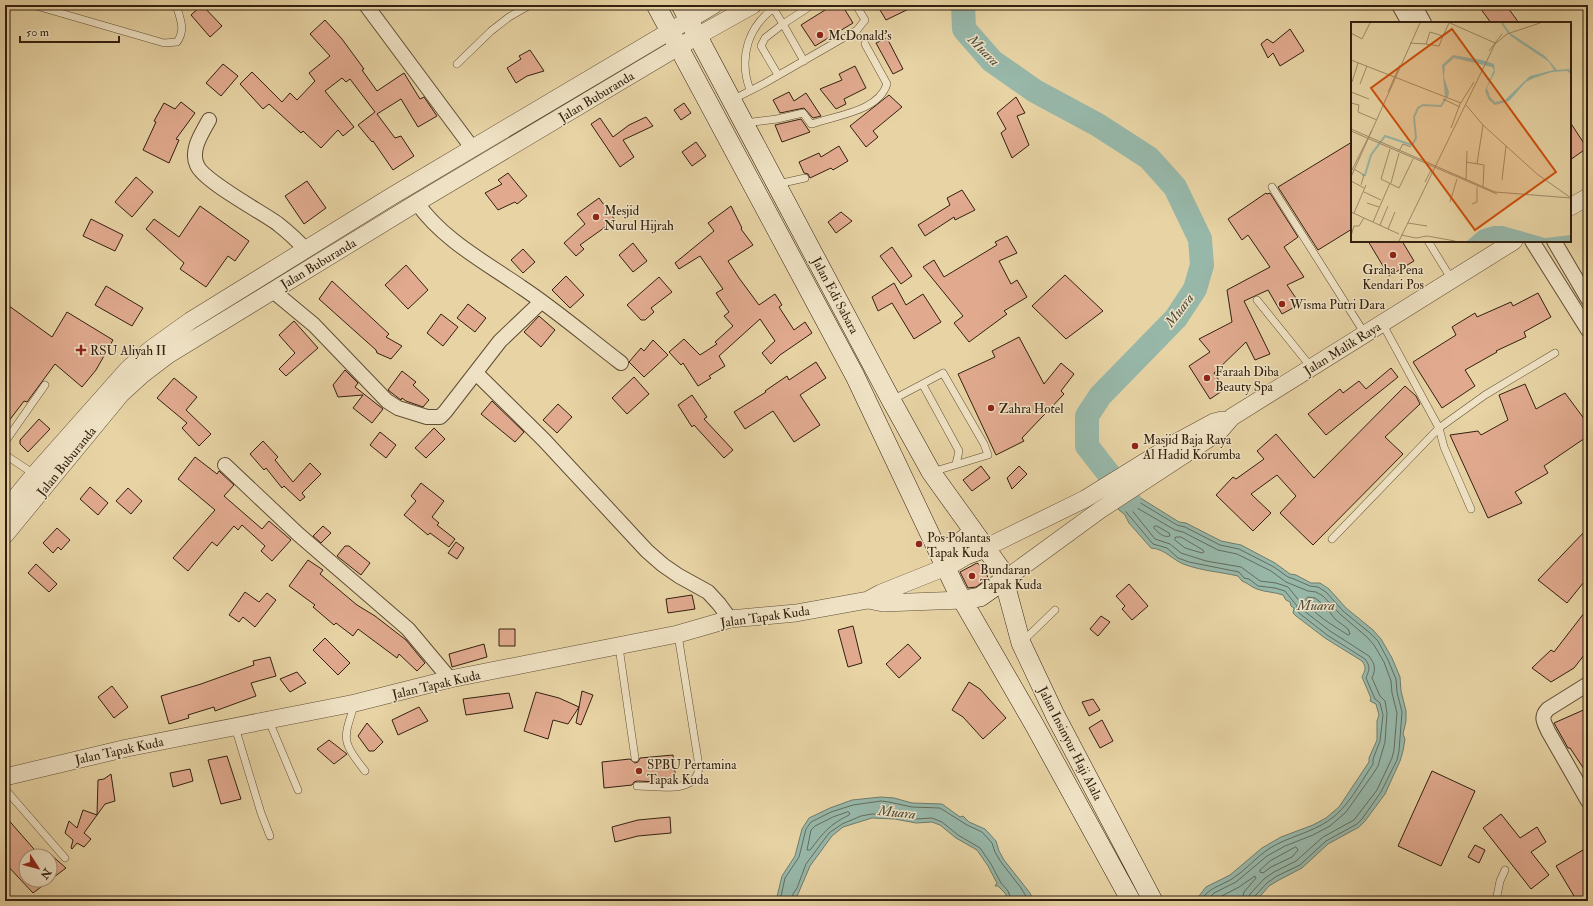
<svg xmlns="http://www.w3.org/2000/svg" width="1593" height="906" viewBox="0 0 1593 906" font-family="'IM FELL Double Pica',serif">
  <rect width="100%" height="100%" fill="#e7d3a4"/>
  <filter id="stains"><feTurbulence type="fractalNoise" baseFrequency=".005" numOctaves="4"/><feColorMatrix values="0 0 0 0 .2 0 0 0 0 .09 0 0 0 0 .02 0 0 0 .5 -.17"/></filter>
  <radialGradient id="worn" r=".72"><stop offset=".6" stop-color="#630" stop-opacity="0"/><stop offset="1" stop-color="#630" stop-opacity=".3"/></radialGradient>
  <path fill="#97b7a9" stroke="#6f7b6b" d="M1134 494 1179 522 1186 523 1221 541 1241 545 1275 563 1290 574 1296 575 1311 583H1320L1329 589 1346 608 1373 630 1381 639 1392 658 1400 677 1401 691 1406 711V721L1403 734 1405 739 1403 751 1400 761 1385 794 1365 821 1359 827 1328 844 1302 868 1279 880 1269 886 1256 901H1195L1206 887 1230 875 1262 848 1281 837 1313 825 1326 818 1339 807 1369 762V758L1377 740V721L1379 715 1376 704 1370 701 1371 698 1362 677C1365 670 1367 668 1362 661L1325 638 1296 616 1293 613 1294 608 1291 606 1290 602 1286 600 1283 595C1275 592 1264 592 1257 589 1251 587 1248 583 1242 581L1238 576C1221 572 1203 571 1186 565 1173 561 1166 549 1151 548L1129 523 1125 515 1118 509V505Z
    M881 797 894 798 912 803 942 804 960 817 963 816 969 822 985 829 996 841 999 851 1004 860 1030 893 1034 901H1009L1005 893 998 886H995L997 883 988 866 977 850 956 838 940 825 932 822 916 823 895 819 872 818 843 827 832 836 810 866 795 901H776L782 876 795 856 802 829 809 818 830 808 852 800Z"/>
  <g fill="none" stroke-linecap="round" stroke-linejoin="round">
    <path stroke="#656c5c" stroke-width="1" d="M1134 499 1177 525 1185 527 1220 545 1239 549 1274 567 1288 577 1294 579 1310 586 1318 587 1326 592 1343 611 1370 633 1378 641 1388 660 1396 679 1397 692 1402 712 1399 751 1397 760 1381 792 1362 819 1357 824 1326 841 1300 865 1277 876 1267 883 1254 897 1253 901
      M1122 507 1153 544 1167 548 1178 558 1189 562 1239 572 1244 578 1249 579 1258 586 1275 588 1285 591 1297 606 1299 613 1327 635 1365 659C1371 667 1369 670 1366 678L1375 699 1380 703 1383 715 1380 741 1373 759V764C1360 783 1348 808 1328 821 1310 833 1288 837 1270 848 1256 857 1246 870 1232 879 1218 887 1210 887 1200 901
      M1155 526H1157L1169 533 1170 536C1164 538 1158 533 1154 528Z
      M1176 537H1181L1203 550 1204 552 1202 553 1185 548 1175 540Z
      M1308 597 1315 598 1325 606 1335 619 1348 629 1350 634 1348 635C1333 625 1313 615 1306 600Z
      M848 812 850 813 849 815C829 825 824 832 810 850H807L811 830 815 826 833 817Z
      M1296 847 1298 850 1292 857 1271 867 1263 873 1260 872V870L1270 861Z
      M780 901 785 878 799 857 806 829 811 822 831 812 853 805 881 801 889 802 912 807 940 808 967 825 982 832 992 843 995 852 1001 862 1021 888 1029 901
      M792 901 793 894 797 888 806 864 829 833 842 824 861 816 872 814 896 815 916 819 932 818 942 822 958 835 980 848 991 864 1001 883 1008 891 1012 901
      M1206 901 1214 893 1236 882 1267 856 1285 846 1313 835 1330 826 1346 812 1373 774 1378 766 1385 742 1387 713 1385 701 1380 696 1372 678C1376 669 1375 664 1369 656L1330 631 1303 610 1301 603 1288 587 1276 583 1260 581 1241 567 1206 561 1181 553 1170 544 1155 539 1130 508 1132 505 1175 530 1183 532 1218 550 1237 554 1271 571 1286 582 1308 591 1316 592 1323 596 1340 614 1367 637 1374 645 1384 662 1391 681 1392 693 1397 713 1394 750 1392 758 1377 790 1354 820 1323 837 1296 861 1274 872 1264 879 1250 894 1248 901
      M1214 901 1218 898 1239 887 1255 876 1256 878 1244 892 1242 901"/>
    <path stroke="#97b7a9" stroke-width="24" d="M963 5 964 29 992 61 1035 91 1098 125 1149 158 1175 187 1200 239 1202 265 1195 289 1176 318 1100 396 1087 416V446L1129 500"/>
  </g>
  <path fill="#e1aa8f" stroke="#33200f" d="M202 5 222 26 210 37 191 15Z
    M833 5H842L853 23 815 46 801 25Z
    M877 5H917L886 20Z
    M1478 5H1506L1519 23H1491Z
    M325 20 342 39 364 69 362 70 377 91 404 73 420 99 424 97 437 116 418 127 401 99 377 114 395 138 401 136 414 156 393 170 373 141 372 142 358 125 375 112 350 79 346 82 342 78 325 91 354 127 343 136 338 130 321 148 303 131 301 133 269 104 263 109 240 84 252 72 282 102 290 93 297 100 315 81 309 73 330 56 310 34Z
    M1290 29 1304 51 1280 66 1273 53 1268 58 1261 44 1267 39 1273 43Z
    M887 38 903 69 893 74 876 43Z
    M530 50 544 71 527 76 516 83 507 68 521 59 519 56Z
    M223 64 238 76 221 96 206 83Z
    M855 66 866 88 844 99 846 104 836 109 820 89 842 80 839 74Z
    M789 92 794 101 806 93 821 116 813 118 804 108 780 113 773 100Z
    M889 95 902 107 873 131 878 137 866 147 850 126Z
    M1016 97 1025 113 1017 116 1029 145 1012 158 1001 133 1006 129 997 113Z
    M181 102 195 113 176 139 179 140 169 163 143 150 156 122 154 121 164 103 175 109Z
    M684 103 691 113 681 120 674 110Z
    M646 117 653 126 623 140 634 157 620 167 591 124 600 118 613 137 629 125Z
    M801 119 810 132 782 142 775 125Z
    M1570 122 1587 148 1570 160Z
    M696 142 706 156 692 166 682 152Z
    M1352 142V229L1318 250 1278 187Z
    M839 146 848 161 833 170 831 168 810 178 808 174 804 173 799 162 819 153 821 157Z
    M508 173 527 196 517 204 515 202 498 210 485 193 502 184 498 180Z
    M136 177 153 192 132 217 115 202Z
    M307 181 326 208 304 224 285 196Z
    M962 190 975 210 955 220 954 217 925 236 918 225 950 205 947 198Z
    M1266 193 1267 194 1270 193 1298 237 1284 247 1304 277 1287 285 1300 304 1282 314 1268 290 1244 301 1270 354 1255 360 1246 342 1214 373 1225 389 1210 399 1189 366 1210 352 1199 339 1232 322 1227 290 1270 267 1248 235 1242 240 1228 219Z
    M599 198 615 220 580 245 584 249 576 256 564 243 585 224 577 214Z
    M200 206 249 241 235 261 228 256 206 287 180 269 184 263 146 229 154 219 179 237Z
    M731 206 742 228 741 229 753 245 728 261 739 278 759 305 775 294 782 305 779 307 794 330 805 322 812 333 780 355 771 364 762 353 775 341 760 319 719 356 725 366 709 376 711 378 698 386 683 363 681 365 669 352 684 339 700 355 717 344 715 342 733 326 724 316 729 312 716 293 723 289 700 256 679 269 675 263 714 231 708 223Z
    M841 212 852 221 836 233 828 222Z
    M91 219 123 235 115 251 83 236Z
    M1007 236 1017 253 999 261 1011 284 1017 280 1027 297 1004 311 1007 314 969 342 954 323 963 316 923 267 934 260 944 277 997 245 995 242Z
    M1368 241H1402L1414 261 1389 276Z
    M633 243 647 261 633 272 619 255Z
    M892 247 912 276 901 284 880 256Z
    M523 249 535 262 523 273 511 260Z
    M406 265 428 290 408 309 385 285Z
    M1065 275 1103 311 1066 339 1032 306Z
    M566 276 584 295 570 308 552 290Z
    M659 277 672 292 651 308 654 312 645 320H641L627 305Z
    M332 281 389 334 386 337 402 346 391 359 377 353 376 350 319 299Z
    M894 283 906 305 923 294 941 322 914 339 892 303 878 311 872 297Z
    M106 286 143 308 132 326 95 305Z
    M1538 293 1551 317 1524 332 1526 337 1496 351 1497 352 1465 370 1475 386 1442 408 1413 362 1456 335 1452 327 1475 313 1477 317 1511 302 1513 306Z
    M5 303 52 337 67 312 113 340 96 370 82 387 55 364 27 402 24 401 5 426Z
    M468 304 486 318 475 332 457 318Z
    M441 314 458 327 443 346 427 333Z
    M539 316 555 330 541 347 524 332Z
    M294 321 318 348 286 376 279 369 295 353 279 335Z
    M1019 337 1044 384 1061 363 1074 374 1061 391 1064 394 1022 438 1024 441 996 455 958 374 995 357 992 351Z
    M653 340 668 355 644 377 629 362 641 348 644 351Z
    M816 362 826 378 800 395 820 425 794 442 773 411 745 429 734 412 766 392 765 391 787 376 789 380Z
    M1391 368 1398 377 1326 435 1308 414 1340 389 1343 393 1359 381 1366 389Z
    M345 370 358 383 355 387 383 409 372 423 353 408 363 395 338 397 333 385Z
    M402 371 416 382 413 385 429 400 423 407 406 401 402 398 401 400 388 390Z
    M634 377 649 394 627 414 612 398Z
    M174 378 197 397 186 410 211 434 199 446 182 428 187 423 157 398Z
    M1525 384 1536 409 1565 393 1588 424V436L1544 466 1548 473 1515 492 1522 503 1488 518 1450 435 1478 431 1481 435 1508 420 1499 395Z
    M1405 386 1416 396 1420 404 1385 437 1403 454 1313 545 1280 513 1296 496 1277 475 1251 494 1271 513 1253 531 1216 495 1233 477 1236 479 1264 459 1257 451 1276 434 1314 478Z
    M692 395 707 417 704 419 733 450 724 458 694 425 692 427 678 405Z
    M492 401 524 432 515 442 481 414Z
    M558 404 572 417 557 433 543 420Z
    M39 419 50 429 28 452 20 444V440Z
    M434 428 445 439 426 458 415 448Z
    M380 432 396 445 386 458 370 445Z
    M263 441 278 457 275 460 293 482 310 463 321 474 302 493 305 497 300 501 284 486 282 488 266 468 264 470 250 454Z
    M195 457 217 474 219 471 234 485 224 496 262 529 269 521 291 540 272 561 261 551 265 546 242 525 238 530 234 526 217 546 212 542 188 571 173 558 215 510 178 479Z
    M981 466 990 478 972 491 963 480Z
    M1019 466 1027 474 1012 489 1007 478Z
    M421 483 444 501 432 517 439 523 437 525 455 539 449 547 430 533 428 535 404 515 416 501 411 496Z
    M90 487 108 503 98 515 80 499Z
    M128 488 142 501 131 514 116 501Z
    M323 526 331 533 321 543 313 536Z
    M57 528 70 540 61 550 58 547 53 553 43 543Z
    M1588 528V577L1567 603 1538 580Z
    M456 542 464 548 457 559 448 553Z
    M345 546H349L370 563 361 575 337 556Z
    M308 560 323 570 320 574 357 605 375 616 406 640 425 663 417 671 399 654 397 658 358 629 353 636 336 623 334 625 313 607 315 605 289 586Z
    M977 563 984 568 988 578 976 587 968 588 960 572Z
    M36 564 57 584 49 592 28 573Z
    M1129 584 1148 606 1132 620 1122 609 1125 606 1116 596Z
    M245 592 259 602 267 593 276 600 255 627 243 617 239 622 229 615Z
    M692 595 695 609 668 613 666 599Z
    M1588 608V650L1574 668 1551 682 1532 668 1551 650 1554 652Z
    M1101 616 1110 622 1098 636 1090 629Z
    M853 626 862 663 848 667 838 630Z
    M499 629H515V646H499Z
    M325 638 350 663 338 675 313 650Z
    M484 644 487 657 452 667 449 654Z
    M908 644 921 658 899 678 886 664Z
    M270 657 276 676 251 683 256 696 215 711 214 707 188 715 189 718 169 724 161 696 201 684 254 665 253 661Z
    M297 672 306 683 290 692 280 679Z
    M969 682 980 689 1006 718 983 739 963 717 952 710Z
    M112 686 128 707 114 718 98 697Z
    M582 691 593 695 581 725 576 723Z
    M536 692 559 698 579 707 568 724 553 720 548 739 524 731Z
    M509 693 513 708 466 715 463 699Z
    M1093 699 1100 710 1089 716 1082 702Z
    M419 707 428 721 398 735 392 720Z
    M1588 708V775L1570 748H1568L1554 723Z
    M1102 720 1113 741 1100 748 1089 728Z
    M367 723 383 742 374 751H369L358 736Z
    M329 740 347 754 334 764 317 749Z
    M673 755 676 781 661 782 637 781 634 782 632 785 604 788 602 762 630 759 635 763 638 762 640 758Z
    M227 756 241 799 221 804 208 760Z
    M190 769 193 781 173 787 170 773Z
    M1432 771 1475 791 1441 866 1398 846Z
    M111 774 115 801 105 804 84 833 91 839 84 847 77 843 72 849 71 848 73 840 65 833 69 821 77 828 83 810 97 815 98 780 104 779Z
    M1501 814 1520 838 1537 827 1546 842 1531 852 1549 875 1531 889 1483 828Z
    M5 816 40 856H26V880H50V854L66 868 33 893 5 863Z
    M670 817 671 833 638 836 615 842 612 827 638 820Z
    M1475 845 1485 850 1479 863 1468 857Z
    M1588 847V901H1577L1556 866Z"/>
  <g fill="none" stroke-linecap="round" stroke-linejoin="round">
    <g stroke="#604d34" stroke-width="8">
      <path id="service" d="M33 5 164 43 177 42C186 30 180 18 176 5
        M773 8 783 24 812 5
        M457 64 491 31 509 17 530 5
        M778 75 761 46 765 38 783 24 804 61
        M750 90C738 57 748 25 778 5
        M732 100 765 83 857 30 865 20 856 5
        M745 123 777 119 803 113 811 124H812C836 115 878 112 887 84L865 44
        M778 184 805 178
        M1272 187 1365 334
        M1428 241 1452 280
        M1257 300 1311 367
        M1382 323 1439 428 1444 447 1471 509
        M923 385 959 451 956 464
        M892 400 943 373 984 444 988 455 932 472
        M5 442 45 385
        M5 451 7 456 34 474
        M1332 539 1439 428 1485 395 1555 353
        M1023 641 1055 610
        M619 647 635 758
        M355 703C343 740 341 740 365 771
        M269 721 298 790
        M235 727 261 813 270 836
        M637 786C658 786 698 795 699 766L678 635
        M5 789 65 858
        M1496 901 1500 881 1505 870"/>
    </g>
    <g stroke="#604d34" stroke-width="16">
      <path id="minor" d="M366 5 473 149
        M1399 5 1409 23
        M1414 5 1424 23
        M209 120C202 133 190 150 197 165 203 181 262 212 278 224 288 232 297 240 305 249
        M417 203C443 240 485 262 521 287 556 310 588 338 621 363
        M1532 241 1588 330
        M1554 241 1588 299
        M273 291 314 325 387 401 398 408 427 417H440L445 412 500 341 541 302
        M476 373 544 440 647 551 663 565 679 576 708 592 719 604 730 619
        M225 465 298 534 408 629 450 679
        M1588 684 1548 709C1540 717 1544 722 1548 731L1588 801"/>
    </g>
    <g stroke="#604d34" stroke-width="18">
      <path id="tertiary" d="M1570 207 1588 197
        M5 510 34 475 128 369 151 349 190 321 392 196 714 5
        M5 535 121 394 143 374 168 355 418 202 678 47 753 5
        M985 548 1085 499 1177 442 1214 422 1222 420
        M1004 580 1100 510 1219 432 1232 417 1514 241
        M868 600 883 603 963 600
        M5 777 127 748 355 703 450 679 678 634 730 619 796 613 868 600 881 593 946 567"/>
    </g>
    <g stroke="#33200f" stroke-width="20">
      <path id="secondary" d="M656 5 855 376 956 589 1035 726 1131 901
        M681 5 891 400 931 472 1000 568 1004 580 1021 643 1055 715 1153 901
        M938 550C954 547 962 543 973 531
        M946 567 966 555 985 548
        M963 600 980 597 1004 580"/>
    </g>
    <use href="#service" stroke="#efe2c4" stroke-width="7"/>
    <use href="#minor" stroke="#efe2c4" stroke-width="14"/>
    <use href="#tertiary" stroke="#efe2c4" stroke-width="17"/>
    <use href="#secondary" stroke="#efe2c4" stroke-width="19"/>
  </g>
  <g fill="#8f2418" stroke="#efe2c4" stroke-width="1.5">
    <circle cx="820" cy="35" r="4"/>
    <circle cx="596" cy="217" r="4"/>
    <circle cx="1393" cy="255" r="4"/>
    <circle cx="1282" cy="304" r="4"/>
    <path d="M79 344h4v4h4v4h-4v4h-4v-4h-4v-4h4z"/>
    <circle cx="1207" cy="378" r="4"/>
    <circle cx="991" cy="408" r="4"/>
    <circle cx="1135" cy="446" r="4"/>
    <circle cx="919" cy="544" r="4"/>
    <circle cx="972" cy="576" r="4"/>
    <circle cx="639" cy="771" r="4"/>
  </g>
  <g text-anchor="middle" stroke-width="3" stroke-linejoin="round" paint-order="stroke">
    <g font-size="13" fill="#33200f" stroke="#efe2c4" text-anchor="start">
      <text x="828" y="40">McDonald's</text>
      <text x="604" y="215">Mesjid<tspan x="604" dy="15">Nurul Hijrah</tspan></text>
      <text x="1393" y="274" text-anchor="middle">Graha Pena<tspan x="1393" dy="15">Kendari Pos</tspan></text>
      <text x="1290" y="309">Wisma Putri Dara</text>
      <text x="90" y="355">RSU Aliyah II</text>
      <text x="1215" y="376">Faraah Diba<tspan x="1215" dy="15">Beauty Spa</tspan></text>
      <text x="999" y="413">Zahra Hotel</text>
      <text x="1143" y="444">Masjid Baja Raya<tspan x="1143" dy="15">Al Hadid Korumba</tspan></text>
      <text x="927" y="542">Pos Polantas<tspan x="927" dy="15">Tapak Kuda</tspan></text>
      <text x="980" y="574">Bundaran<tspan x="980" dy="15">Tapak Kuda</tspan></text>
      <text x="647" y="769">SPBU Pertamina<tspan x="647" dy="15">Tapak Kuda</tspan></text>
    </g>
    <g font-size="13" fill="#33200f" stroke="#efe2c4">
      <text transform="translate(596 96) rotate(-31)" y="5">Jalan Buburanda</text>
      <text transform="translate(318 263) rotate(-31)" y="5">Jalan Buburanda</text>
      <text transform="translate(836 295) rotate(62)" y="5">Jalan Edi Sabara</text>
      <text transform="translate(1342 348) rotate(-32)" y="5">Jalan Malik Raya</text>
      <text transform="translate(66 461) rotate(-51)" y="5">Jalan Buburanda</text>
      <text transform="translate(765 616) rotate(-8)" y="5">Jalan Tapak Kuda</text>
      <text transform="translate(436 684) rotate(-13)" y="5">Jalan Tapak Kuda</text>
      <text transform="translate(1071 743) rotate(63)" y="5">Jalan Insinyur Haji Alala</text>
      <text transform="translate(119 750) rotate(-12)" y="5">Jalan Tapak Kuda</text>
    </g>
    <g font-size="14" font-style="italic" fill="#514d3d" stroke="#efe2c4">
      <text transform="translate(984 50) rotate(45)" y="5">Muara</text>
      <text transform="translate(1179 310) rotate(-53)" y="5">Muara</text>
      <text x="1316" y="610">Muara</text>
      <text transform="translate(897 812) rotate(6)" y="5">Muara</text>
    </g>
  </g>
  <g transform="translate(1351 22)">
    <rect width="220" height="220" fill="#e7d3a4"/>
    <path d="M159 11 194 34 206 48 218 47 220 52 216 49 201 50 183 56 175 60 158 79 144 83 138 78 134 69 143 48 141 45 103 36 94 44 93 55 98 70 97 75H94L91 43 102 33 131 38 143 42 144 50 136 66 139 75 144 80 154 78 179 54 203 48 198 40 161 15 158 12ZM142 204H152L194 216 220 213V219H116L129 208Z" fill="#97b7a9"/>
    <path fill="none" stroke="#97b7a9" stroke-width="2" d="M151 1 158 11M11 153H14L20 133 34 114 61 123 65 116 63 95 67 86 72 83 90 84 95 76"/>
    <path fill="none" stroke="#9f8b68" stroke-width="1" d="M99 1 144 21M0 11 11 17 19 1M92 14 79 10 75 22 88 24 92 14 98 1M59 21 75 22M138 29 151 12M0 38 110 81M1 60 7 41M9 62 16 44M0 70 18 77M37 70 49 43M92 77 109 85M0 81 8 83 7 90 26 98M115 83 132 103 186 152 220 176M100 106 109 82 123 60M0 107 144 170 220 176M0 109 146 172M39 127 30 157 48 166 62 137M48 129 52 122 60 125M115 140 133 143 132 165M126 142 132 103M3 147 13 153 10 163M0 150 21 108M0 155 69 1M115 158 116 129M151 158 155 124M0 159 13 166M74 160 80 148M40 161 48 131M13 170 30 178M99 180 106 157M16 181 28 185M121 182 126 180V165M0 190 48 212M3 191 15 163M22 200 39 161M57 201 76 204M29 203 37 184M37 207 44 190M50 213 65 216 76 214 104 219M0 214 3 204H8L13 196M48 219 144 22 156 12 189 1"/>
    <path fill="#cd500c" fill-opacity="0.15" stroke="#cd500c" stroke-width="2" d="M101 7 205 150 124 208 20 66Z"/>
    <rect width="220" height="220" fill="none" stroke="#33200f" stroke-width="2"/>
  </g>
  <rect width="1593" height="906" fill="none" stroke="#e7d3a4" stroke-width="20"/>
  <rect x="6" y="6" width="1581" height="894" fill="none" stroke="#33200f" stroke-width="2"/>
  <rect x="10" y="10" width="1573" height="886" fill="none" stroke="#33200f"/>
  <g transform="translate(38 868) rotate(126)"><circle r="19" fill="#efe2c4" stroke="#a4947c"/>
  <path d="M0-3L7 15L0 10L-7 15Z" fill="#8f2418"/>
  <text y="-6" font-size="11" font-weight="bold" text-anchor="middle" fill="#33200f">N</text>
  </g>
  <path d="M20 36v6h99v-6" fill="none" stroke="#33200f" stroke-width="2"/>
  <text x="26" y="36" font-size="12" fill="#33200f" stroke="#efe2c4" stroke-width="3" paint-order="stroke">50 m</text>
  <rect width="100%" height="100%" filter="url(#stains)"/>
  <rect width="100%" height="100%" fill="url(#worn)"/>
</svg>
